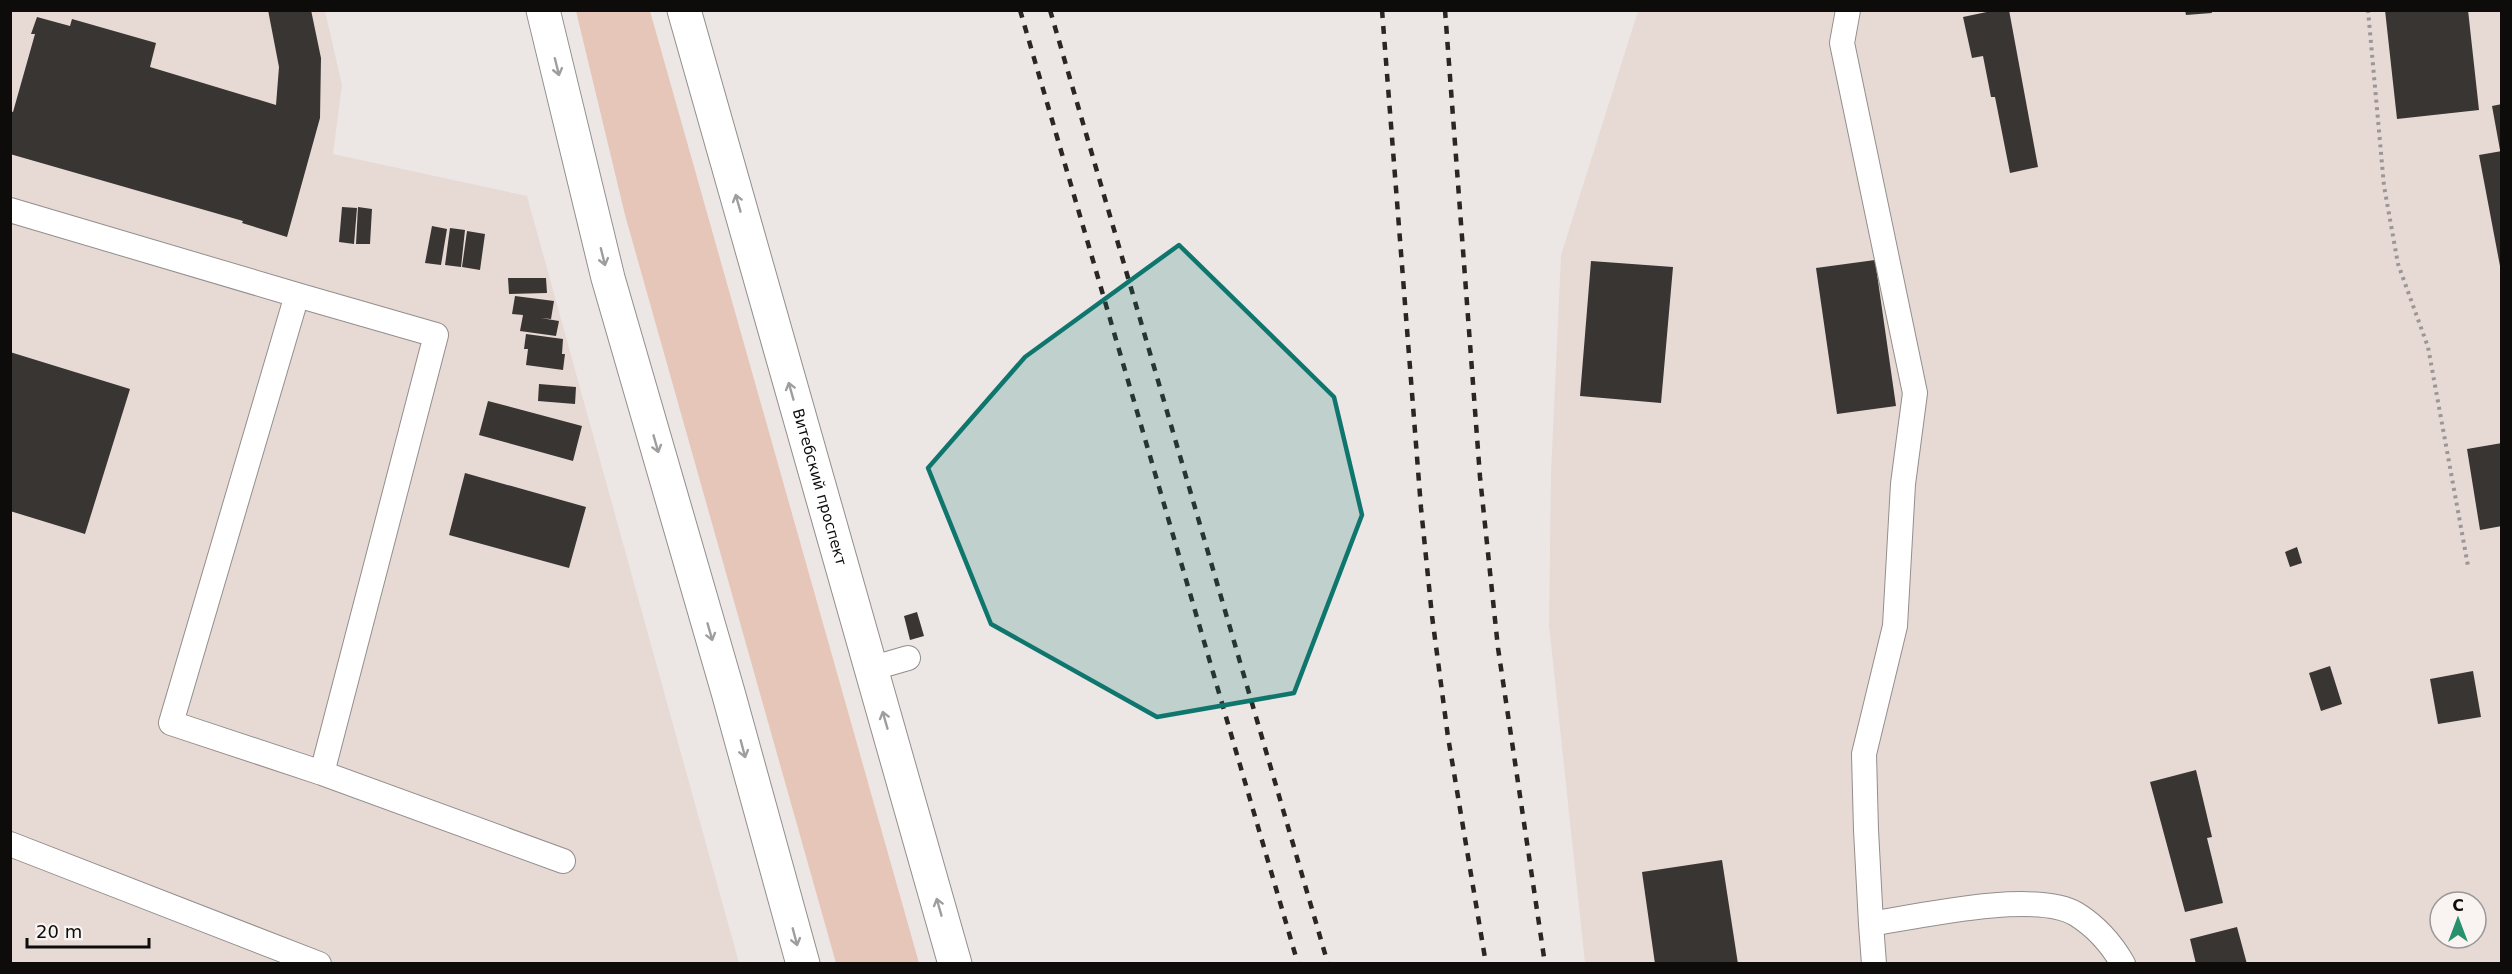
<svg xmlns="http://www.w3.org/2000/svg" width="2512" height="974" viewBox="0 0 2512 974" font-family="'DejaVu Sans',sans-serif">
  <rect width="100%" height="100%" fill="#ece7e5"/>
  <path fill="#e7dad5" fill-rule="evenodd" d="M10 11H325L342 85 333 154 527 196 739 963H11Z
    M1638 11H2501V963H1585L1549 625 1551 473 1561 255ZM2440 902H2476V938H2440Z"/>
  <path fill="#e6c6b9" d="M576 11H650L919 963H836L625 215Z"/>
  <path fill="#393533" d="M268 10H311L321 58 320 118 287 237 242 223 243 221 10 154V111L13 112 35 34H31L37 17 70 26 72 19 156 43 150 67 276 105 279 67Z
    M1996 10H2009L2038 167 2010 173 1995 97H1991L1983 56 1972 58 1963 17Z
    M2185 10H2211L2212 13 2186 15Z
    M2385 10H2468L2479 110 2397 119Z
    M2502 104V150H2500L2492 106Z
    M2502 151V266H2500L2479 155Z
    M342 207 357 208 354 244 339 242Z
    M358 207 372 209 370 244H356Z
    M432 226 447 229 441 265 425 263Z
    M450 228 465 230 461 267 445 265Z
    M467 231 485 234 480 270 462 267Z
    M1875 260 1896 406 1837 414 1816 268Z
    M1591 261 1673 267 1661 403 1580 396Z
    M508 278H546L547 293 509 294Z
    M515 296 554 301 551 319 541 318 559 321 556 336 520 331 523 315 512 314Z
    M526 334 563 339 562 354H565L563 370 526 365 528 349H524Z
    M10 352 130 389 85 534 10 511Z
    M539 384 576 387 575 404 538 401Z
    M488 401 582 426 573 461 479 435Z
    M2502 443V526L2480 530 2467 449Z
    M465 473 586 507 569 568 449 535Z
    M2297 547 2302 563 2290 567 2285 552Z
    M917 612 924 636 910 640 904 616Z
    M2330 666 2342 704 2321 711 2309 673Z
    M2473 671 2481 717 2438 724 2430 679Z
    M2196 770 2212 837 2207 838 2223 903 2185 912 2150 782Z
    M1722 860 1738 964H1655L1642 872Z
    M2237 927 2247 964H2196L2190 939Z"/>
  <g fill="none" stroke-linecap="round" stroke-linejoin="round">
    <g stroke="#938e8c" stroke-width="26">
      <path id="service" d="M1848 10 1842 43 1915 393 1903 484 1895 626 1864 754 1866 830 1871 924
        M10 210 297 295 171 723 322 773 563 861
        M297 295 436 335 322 773
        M870 669 908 658
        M10 844 319 964
        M1874 964 1871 924C1919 916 2036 890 2076 914 2097 927 2111 943 2123 964"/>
    </g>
    <g stroke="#938e8c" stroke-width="35">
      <g id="primary">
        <path d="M543 10 608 278 728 692 803 964"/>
        <path id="s1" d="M684 10 955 964"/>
      </g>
    </g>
    <path stroke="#9b9796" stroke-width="4" stroke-dasharray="3 4.5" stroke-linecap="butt" d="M2368 10 2384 186 2398 264 2428 347 2468 566"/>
    <use href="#service" stroke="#fff" stroke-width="24"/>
    <use href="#primary" stroke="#fff" stroke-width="33"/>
    <path stroke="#292726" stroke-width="4.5" stroke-dasharray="8 8" stroke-linecap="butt" d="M1020 10 1298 964
      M1050 10 1328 964
      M1382 10 1421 508 1432 616 1448 737 1486 964
      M1445 10 1480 477 1498 648 1545 964"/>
  </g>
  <defs><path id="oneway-shaft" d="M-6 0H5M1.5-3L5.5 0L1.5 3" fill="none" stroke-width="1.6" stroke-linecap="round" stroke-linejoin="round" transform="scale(1.5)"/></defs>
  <g stroke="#9e9e9d">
    <use href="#oneway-shaft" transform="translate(557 67) rotate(76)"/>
    <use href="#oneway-shaft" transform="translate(738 203) rotate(-106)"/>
    <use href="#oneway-shaft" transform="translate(603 257) rotate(76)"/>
    <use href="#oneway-shaft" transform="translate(791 391) rotate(-106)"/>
    <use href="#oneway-shaft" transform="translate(656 444) rotate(74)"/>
    <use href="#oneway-shaft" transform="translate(710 632) rotate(74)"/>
    <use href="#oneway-shaft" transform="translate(885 720) rotate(-106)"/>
    <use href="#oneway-shaft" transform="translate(743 749) rotate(75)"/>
    <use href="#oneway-shaft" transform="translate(939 907) rotate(-106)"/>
    <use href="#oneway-shaft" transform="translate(795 937) rotate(75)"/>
  </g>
  <path fill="#0f766e" fill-opacity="0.2" stroke="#0f766e" stroke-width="4.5" stroke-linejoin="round" d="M1179 245 1334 397 1362 515 1294 693 1157 717 991 624 928 468 1025 357Z"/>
  <g text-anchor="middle" stroke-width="6" stroke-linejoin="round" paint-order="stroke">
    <g font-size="15" fill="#0d0c0b" stroke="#f9f4f2">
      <text dy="5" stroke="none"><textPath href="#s1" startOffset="496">Витебский проспект</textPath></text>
    </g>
  </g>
  <rect width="2512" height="974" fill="none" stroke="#0d0c0b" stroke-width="24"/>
  <g transform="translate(2458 920)"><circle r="28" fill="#f9f4f2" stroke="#9b9796" stroke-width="1.5"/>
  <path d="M0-4.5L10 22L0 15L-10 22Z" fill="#29906d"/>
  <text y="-9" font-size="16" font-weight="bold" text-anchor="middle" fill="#0d0c0b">С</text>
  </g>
  <path d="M27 938v9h122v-9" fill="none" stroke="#0d0c0b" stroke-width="3"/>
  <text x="36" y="938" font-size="18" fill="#0d0c0b" stroke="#f9f4f2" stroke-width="4.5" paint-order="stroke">20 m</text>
</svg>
